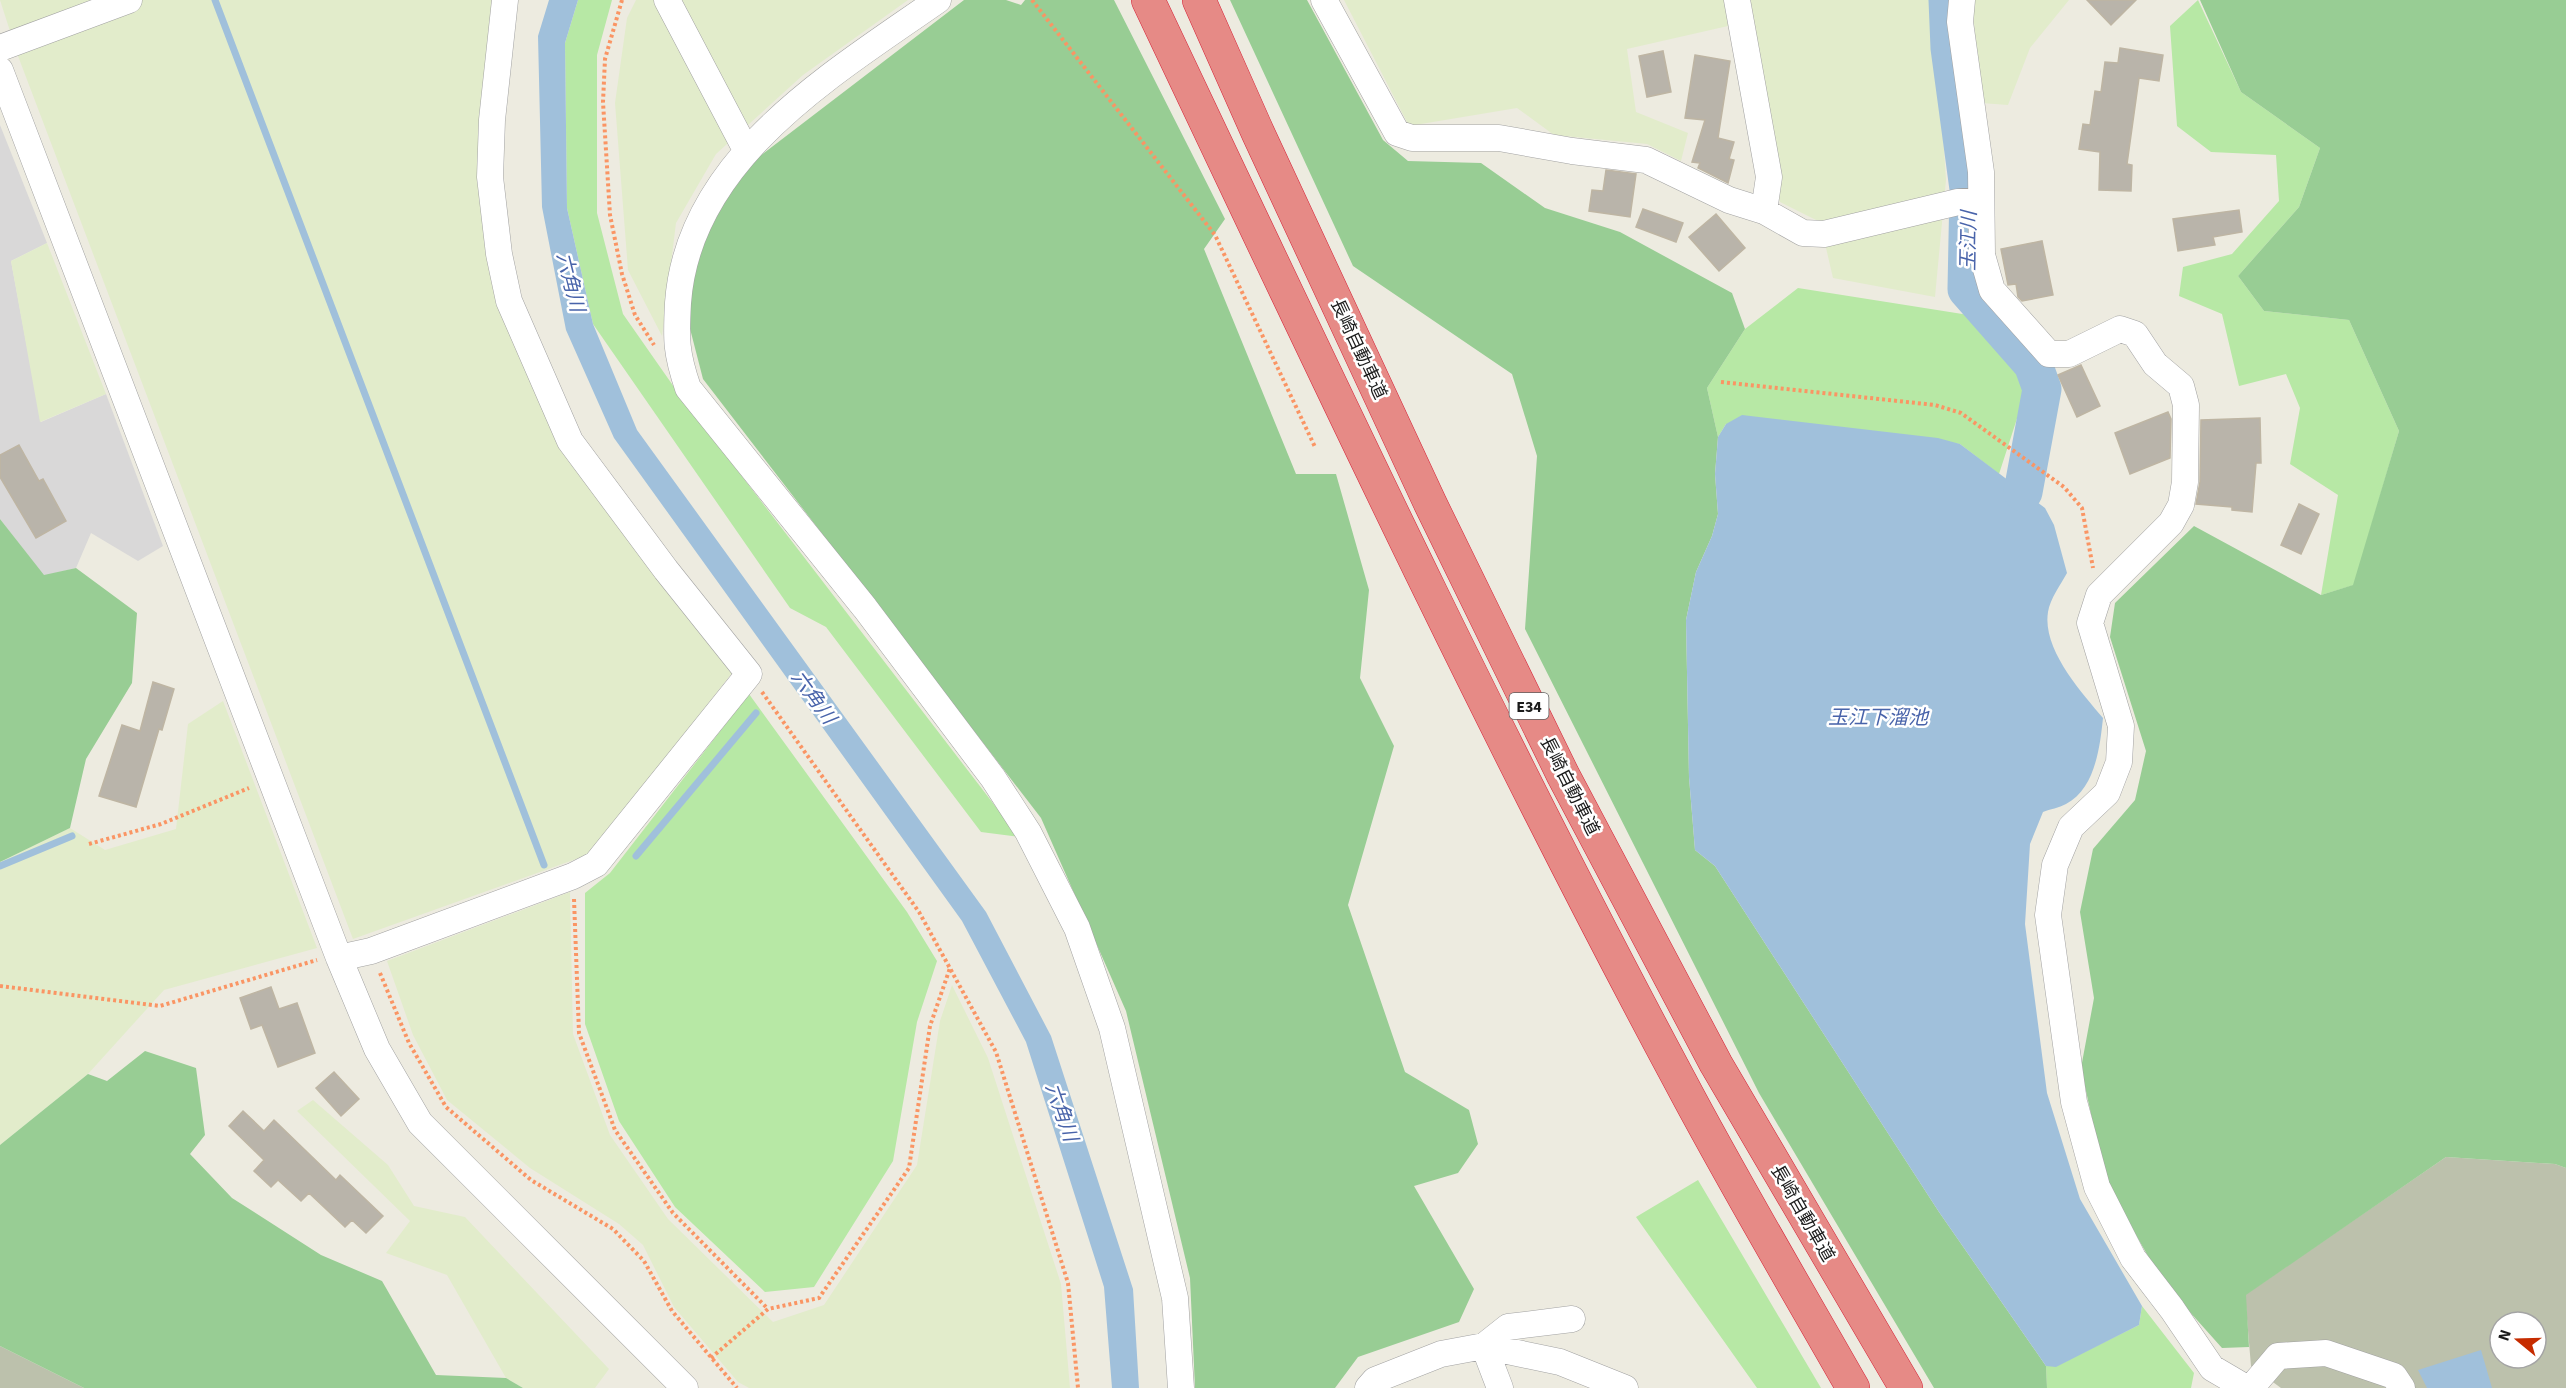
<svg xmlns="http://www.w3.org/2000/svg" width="2566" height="1388" viewBox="0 0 2566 1388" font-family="'Source Sans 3','Noto Sans JP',sans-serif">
  <rect width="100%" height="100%" fill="#edebe0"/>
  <path fill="#d9d8d8" d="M0 125 47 243 11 261 41 422 106 394 163 546 138 561 91 533 76 568 44 576 0 519Z"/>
  <path fill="#bcc1ac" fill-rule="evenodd" d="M2446 1157 2555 1164 2566 1168V1388H2281L2251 1366 2245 1295ZM2500 1322H2536V1358H2500Z
    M0 1346 84 1388H0Z"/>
  <path fill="#e2eccb" d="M0 0H500L497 285 565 449 732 673 590 854 353 939 18 56Z
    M636 0H908L803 75 716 154 676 223 662 336 628 270 615 103 627 18Z
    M1344 0H1725L1728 26 1627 49 1636 112 1688 133 1681 161 1647 144 1554 135 1517 108 1409 126Z
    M1747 0H1934L1946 180 1935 297 1833 278 1820 222 1780 202Z
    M1972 0H2069L2030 48 2008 105 1981 103Z
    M47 243 106 394 40 422 11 261Z
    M223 701 317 948 164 990 88 1074 0 1145V862L70 828 105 850 176 829 188 724Z
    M570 892 573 1034 610 1135 668 1219 773 1322 824 1305 917 1165 940 1021 952 985 988 1058 1061 1284 1070 1388H749L738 1382 674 1307 643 1245 619 1224 530 1168 447 1100 413 1035 387 961Z
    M313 1100 388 1165 414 1206 465 1217 609 1369 595 1388H523L506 1378 447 1275 386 1253 410 1221 297 1111Z"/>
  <path fill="#b7e8a5" d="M578 0H612L597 55V213L623 314 681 397 1019 837 981 832 826 627 790 608 593 324 567 208 565 43Z
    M2198 0 2241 92 2320 148 2299 207 2238 276 2264 311 2349 320 2399 431 2354 585 2321 595 2338 495 2290 464 2300 408 2286 374 2239 386 2222 314 2179 296 2183 267 2232 254 2279 201 2276 155 2211 152 2177 126 2170 26Z
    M1798 288 1975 316 2022 370 2024 397 1999 474 1960 444 1726 424 1718 437 1707 388 1745 329Z
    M749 694 907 912 937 961 917 1022 893 1161 814 1287 765 1292 675 1207 619 1121 585 1024V893L610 873Z
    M1698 1180 1821 1388H1757L1636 1217Z
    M2142 1306 2194 1373 2191 1388H2047L2046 1366H2056L2139 1325Z"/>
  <path fill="#98cd94" d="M964 0H1006L1021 5 1025 0H1114L1225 219 1204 249 1296 474H1336L1369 590 1360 678 1394 746 1348 905 1405 1072 1469 1110 1478 1144 1458 1173 1414 1186 1474 1289 1459 1322 1358 1357 1335 1388H1195L1190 1278 1126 1011 1041 818 703 379 687 317 701 243 739 172Z
    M1230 0H1307L1383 140 1408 161 1481 163 1545 208 1620 232 1732 293 1745 329 1707 388 1718 437 1715 474 1718 514 1712 536 1696 572 1686 620 1689 777 1695 850 1715 866 1939 1212 2046 1366 2047 1388H1934L1759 1093 1525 629 1537 456 1512 374 1353 266Z
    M2200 0H2566V1168L2555 1164 2446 1157 2246 1295 2249 1347 2222 1348 2163 1282 2106 1183 2081 1068 2094 998 2080 912 2093 849 2135 800 2146 751 2110 637 2115 603 2194 526 2321 595 2353 585 2399 431 2349 320 2264 311 2238 276 2299 207 2320 148 2241 92Z
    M0 519 44 575 76 568 137 613 132 683 86 759 70 828 0 862Z
    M145 1051 196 1068 205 1135 190 1154 232 1198 321 1255 382 1281 436 1375 506 1378 523 1388H84L0 1346V1145L88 1074 107 1081Z"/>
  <path fill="#a0c0db" d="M549 0H578L565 43 567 208 593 324 637 430 986 912 1051 1036 1133 1289 1139 1388H1112L1104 1287 1026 1042 962 921 614 438 566 330 542 207 538 36Z
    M1742 415 1938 438 1960 444 2045 508 2054 525 2067 573C2061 584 2050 599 2048 612 2042 649 2081 692 2103 718 2100 747 2095 789 2066 804 2059 808 2050 809 2043 812L2030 844 2025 924 2047 1093 2080 1199 2142 1306 2139 1325 2056 1367 2046 1366 1939 1212 1715 866 1695 850 1689 777 1686 620 1696 572 1712 536 1718 514 1715 474 1718 437 1726 424Z
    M2481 1350 2492 1388H2427L2418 1370Z"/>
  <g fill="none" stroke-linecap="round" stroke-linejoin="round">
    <path stroke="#a0c0db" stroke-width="7" d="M215 0 544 865
      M636 856 756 713
      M0 866 72 836"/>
    <path stroke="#a0c0db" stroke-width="39" d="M1948 0 1950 48 1969 189 1967 289 2033 364 2042 389 2023 492"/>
  </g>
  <path fill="#b9b4aa" stroke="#beb5a3" stroke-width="1.5" d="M2087 0H2136L2111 25Z
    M2120 48 2163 55 2159 81 2139 78 2127 164 2132 165 2131 191 2099 190 2100 152 2079 149 2083 124 2090 125 2095 91 2101 92 2105 62 2118 63Z
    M1663 51 1671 92 1647 97 1639 56Z
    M1695 55 1730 61 1718 138 1734 142 1729 159 1734 160 1728 183 1698 168 1700 163 1692 162 1705 120 1685 118Z
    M1606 170 1636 174 1630 217 1589 211 1592 190 1603 191Z
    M1643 209 1683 223 1676 242 1636 227Z
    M2239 210 2242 232 2213 237 2215 245 2178 251 2173 219Z
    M1716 214 1745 248 1719 271 1689 237Z
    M2042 241 2053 295 2022 301 2018 297 2016 284 2008 285 2001 249Z
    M2081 365 2100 406 2077 417 2058 375Z
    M2168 412 2171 419 2170 458 2130 474 2115 433Z
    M2260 418 2261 463H2256L2252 512 2232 510V507L2196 504 2200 482 2201 420Z
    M19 445 39 481 43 479 66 521 36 538 0 477V455Z
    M2299 504 2319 514 2301 554 2281 545Z
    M153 682 174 689 162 730 159 729 136 807 99 796 122 725 140 731Z
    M271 987 279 1009 297 1003 315 1053 278 1067 262 1025 251 1029 240 998Z
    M334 1072 359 1099 341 1116 316 1088Z
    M243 1111 264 1131 274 1120 336 1180 340 1175 383 1216 366 1233 352 1220 345 1227 309 1193 301 1201 278 1180 271 1187 254 1171 264 1160 229 1126Z"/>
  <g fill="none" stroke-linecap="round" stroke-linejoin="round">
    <g stroke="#a2a2a2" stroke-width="27">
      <path id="minor" d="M667 0 746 150
        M938 0C831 75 688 159 678 303 676 340 676 353 688 388L865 608 993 778 1028 832 1077 928 1112 1028 1175 1298 1181 1388
        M1324 0 1397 133 1412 138H1499L1572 151 1646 160 1729 200 1764 211 1803 233 1824 234 1958 202 1981 200
        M1737 0 1769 177 1764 211
        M1962 0 1960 22 1981 172 1982 255 1992 290 2049 354H2069L2120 329 2135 334 2155 364 2181 386 2186 405 2185 482 2181 505 2171 523 2099 595 2090 623 2121 726 2119 762 2107 793 2071 827 2055 865 2048 915 2074 1102 2097 1187 2133 1258 2172 1309 2212 1368 2246 1388
        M0 48 129 0
        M0 70 339 958 377 1049 420 1123 685 1388
        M339 958 371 951 573 876 596 864 749 674 666 570 570 441 509 301 499 254 490 177 492 120 505 0
        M1368 1388 1375 1380 1441 1354 1484 1346 1560 1362 1625 1388
        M1500 1388 1484 1346 1508 1327 1572 1319
        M2251 1388 2278 1356 2326 1353 2394 1376 2402 1388"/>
    </g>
    <g stroke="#d52338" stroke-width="34">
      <path id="highway" d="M1148 0C1320 363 1490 727 1680 1081 1735 1185 1795 1286 1853 1388
        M1199 0 1258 133 1430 503 1563 775 1716 1064 1906 1388"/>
    </g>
    <path stroke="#fa9564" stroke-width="4" stroke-dasharray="3 3" stroke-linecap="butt" d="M622 0 605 59 603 102 610 215 622 274 635 315 654 345
      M1032 0 1215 235 1315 447
      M1721 382 1935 405 1961 413 2064 487 2082 508 2093 568
      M762 692 919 912 996 1052 1068 1283 1078 1388
      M89 844 161 824 249 788
      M574 899 579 1033 615 1130 673 1213 768 1309
      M380 973 409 1043 446 1107 531 1180 613 1229 644 1261 672 1311 737 1388
      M0 986 160 1006 317 960
      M711 1358 768 1309 819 1298 909 1168 930 1026 950 968"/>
    <use href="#minor" stroke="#fff" stroke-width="26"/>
    <use href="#highway" stroke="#e68a86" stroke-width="33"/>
  </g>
  <g text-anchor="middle" stroke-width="5" stroke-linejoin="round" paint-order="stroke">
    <rect fill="#fff" stroke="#5f5f5f" stroke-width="1.5" x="1509.5" y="693" width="39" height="26" rx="4.5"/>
    <g font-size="16" font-weight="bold" fill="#1b1b1b">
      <text x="1529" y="712">E34</text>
    </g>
    <g font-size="18" fill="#1b1b1b" stroke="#fff">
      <text transform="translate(1359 349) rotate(65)" y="6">長崎自動車道</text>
      <text transform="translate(1570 786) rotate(63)" y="6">長崎自動車道</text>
      <text transform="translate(1803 1213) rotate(60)" y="6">長崎自動車道</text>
    </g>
    <g font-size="20" font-style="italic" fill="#4863aa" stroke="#fff">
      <text transform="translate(1968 241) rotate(-89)" y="7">玉江川</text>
      <text transform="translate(571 282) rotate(76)" y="7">六角川</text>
      <text transform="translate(814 697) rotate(54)" y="7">六角川</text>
      <text x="1878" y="724">玉江下溜池</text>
      <text transform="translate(1062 1112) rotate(71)" y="7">六角川</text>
    </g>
  </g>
  <g transform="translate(2518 1340) rotate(289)"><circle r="28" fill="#ffffff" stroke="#a4a4a4" stroke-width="1.5"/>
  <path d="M0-4.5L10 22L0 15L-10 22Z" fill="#c62c00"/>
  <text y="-9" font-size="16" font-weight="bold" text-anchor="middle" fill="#1b1b1b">N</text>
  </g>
</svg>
